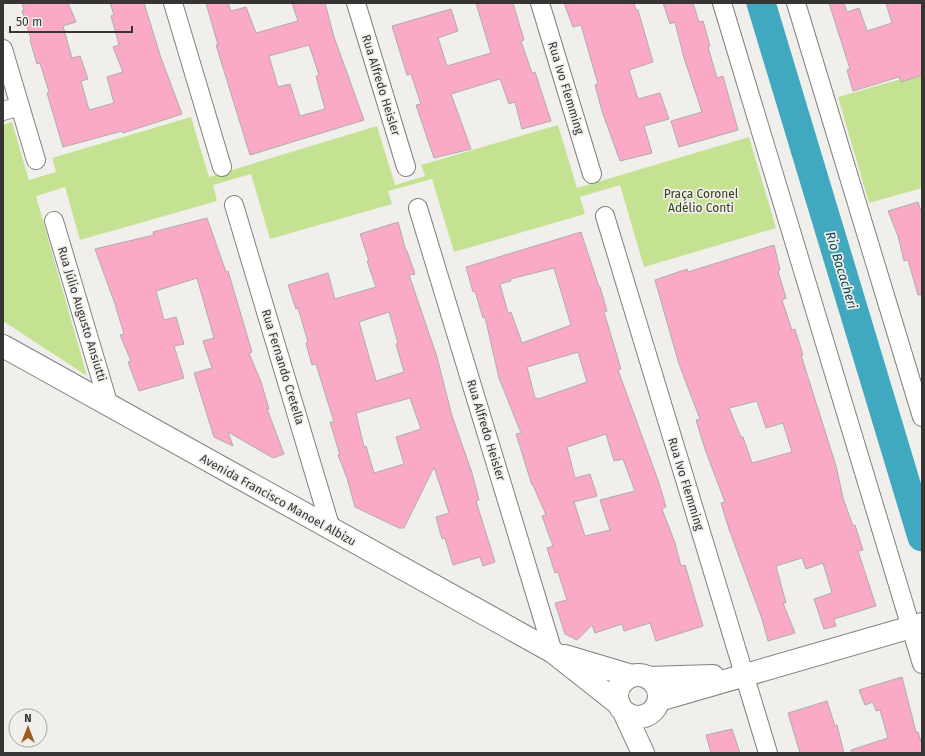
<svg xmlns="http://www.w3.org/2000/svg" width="925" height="756" viewBox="0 0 925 756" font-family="'Fira Sans',sans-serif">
  <rect width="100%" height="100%" fill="#f1efec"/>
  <path fill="#c5e292" d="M922 73V188L869 203 838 97Z
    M191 117 209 177 377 126 395 185 425 176 421 165 558 125 577 188 749 137 776 228 644 267 620 185 580 197 585 214 454 252 432 179 388 191 392 204 270 239 251 174 213 185 217 201 80 240 65 187 36 196 87 376 3 321V125L12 122 29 180 56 172 52 158Z"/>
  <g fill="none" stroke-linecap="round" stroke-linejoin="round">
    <path stroke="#40a9bf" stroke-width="29" d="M761 3 922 537"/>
  </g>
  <path fill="#faaac7" stroke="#b0acad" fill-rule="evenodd" d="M22 3H68L76 22 63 26 72 58 80 56 88 79 81 81 89 110 114 103 107 77 123 72 113 47 119 45 111 16 114 15 110 3H144L161 58 182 114 123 133 122 131 63 147 47 93 49 92 40 63 37 64 30 40 31 39 22 11 24 10Z
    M206 3H228L231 11 246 7 256 33 298 21 292 3H325L334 37 364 120 250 155 216 45H218ZM309 45 319 75 316 76 325 109 300 116 290 84 278 87 269 56Z
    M476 3H513L524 40 521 41 532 73 535 72 551 121 522 129 515 102 509 104 500 79 451 94 471 149 434 158 416 105 421 104 411 74 407 75 392 26 451 9 458 31 438 38 447 66 491 53Z
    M564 3H634L636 10H638L653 62 629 70 638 99 660 93 669 119 644 126 652 153 620 161 602 111 595 85 598 84 581 25 573 27Z
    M663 3H693L699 22 703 21 710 46 708 47 717 78 723 76 738 130 679 147 671 121 702 112 684 58 675 22 670 24Z
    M829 3H844L847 12 859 8 867 31 892 23 886 3H922V75L901 82 899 77 853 91 847 70 850 69Z
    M918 202 922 214V294L918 295 908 260 904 261 898 236 888 211Z
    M207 218 226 272 228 271 252 352 249 353 261 382 269 409H267L284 454 273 458 228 432 233 446 214 437 194 373 212 368 203 341 214 338 197 278 156 291 164 320 176 317 184 344 174 346 184 378 139 391 128 362 131 361 120 335 124 334 115 304 95 249 154 235 153 232Z
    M398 222 406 251H407L415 274 409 275 437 357 452 416 472 473 479 500 476 501 495 562 483 566 480 557 453 565 445 538 442 539 436 517 449 513 434 467 404 528H399L355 507 347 478 338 455H340L330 422H334L316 364 312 365 306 343 308 342 298 308 296 309 288 285 328 273 335 299 376 287 367 261H369L360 234ZM389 312 398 343 396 344 404 372 376 381 359 322ZM410 398 421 429 396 437 404 464 374 473 366 446 364 447 356 413Z
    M581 232 599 287H600L607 311 604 312 621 369 618 370 659 483 666 507 662 509 675 543 681 566 685 565 703 626 656 641 650 623 624 631 622 624 595 633 592 625 577 640 565 634 555 603 567 600 558 572 555 573 547 548 553 546 542 516 546 515 533 485H532L516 434 521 433 499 378 485 317 483 318 475 291 473 292 466 267ZM554 268 571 325 522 343 511 312 508 313 500 284 511 281 510 279ZM578 352 587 382 538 399 537 398H535L527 367ZM606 434 614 461 623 459 635 491 600 500 610 530 585 536 574 502 597 496 590 474 575 478 567 447Z
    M774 245 780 270 778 271 786 298 782 300 792 330 795 329 803 355H801L836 466 843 498 853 526 855 525 863 550 858 551 876 606 834 619 836 626 824 629 814 599 832 593 823 563 806 569 802 558 776 566 786 603H783L795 633 768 641 762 619 729 529 721 503 725 502 705 449 696 420 700 419 679 364 655 280 687 269 688 272ZM757 401 766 428 783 423 792 452 752 463 743 437H741L729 408Z
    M902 677 916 732H918L922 744V753H851V750L888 738 880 710 876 711 873 702 865 705 859 690Z
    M827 701 835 726 837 725 844 753H800L788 713Z
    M732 729 740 753H711L706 735Z"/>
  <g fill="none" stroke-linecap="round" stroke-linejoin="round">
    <g stroke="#81807c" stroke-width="20">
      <path id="street" d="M173 3 222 167
        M356 3 406 167
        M540 3 592 174
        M722 3 922 664
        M796 3 922 417
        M3 49 36 160
        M3 111 20 106
        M234 205 331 529
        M418 208 553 652
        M605 216 768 753
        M54 221 109 406"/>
    </g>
    <g stroke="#81807c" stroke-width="24">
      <path id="secondary" d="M3 346 553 652 619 704
        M565 656 632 676
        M617 696a21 21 0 1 1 42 0a21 21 0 1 1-42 0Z
        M648 678 713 676
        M659 700 922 624
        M624 712 643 753"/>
    </g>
    <use href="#street" stroke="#fff" stroke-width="18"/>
    <use href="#secondary" stroke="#fff" stroke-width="22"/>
  </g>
  <g text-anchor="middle" stroke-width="3.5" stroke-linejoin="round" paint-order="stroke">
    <g font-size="12" fill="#363534" stroke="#f1efec">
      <text transform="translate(381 85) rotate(73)" y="4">Rua Alfredo Heisler</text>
      <text transform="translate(566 88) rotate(73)" y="4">Rua Ivo Flemming</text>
      <text transform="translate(82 314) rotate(73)" y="4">Rua Júlio Augusto Ansiutti</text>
      <text transform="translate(283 367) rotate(73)" y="4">Rua Fernando Cretella</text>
      <text transform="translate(486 430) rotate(73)" y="4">Rua Alfredo Heisler</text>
      <text transform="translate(686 484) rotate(73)" y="4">Rua Ivo Flemming</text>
      <text transform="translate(278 500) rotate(29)" y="4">Avenida Francisco Manoel Albizu</text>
    </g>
    <g font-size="12" fill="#33401a" stroke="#f1efec">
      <text x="701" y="198">Praça Coronel<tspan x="701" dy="14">Adélio Conti</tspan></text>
    </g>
    <g font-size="13" font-style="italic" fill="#034551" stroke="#f1efec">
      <text transform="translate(842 270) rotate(73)" y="5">Rio Bacacheri</text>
    </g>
  </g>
  <rect width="925" height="756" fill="none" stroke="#363534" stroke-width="8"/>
  <g transform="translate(28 728)"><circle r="19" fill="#f1efec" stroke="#a6a5a2"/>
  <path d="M0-3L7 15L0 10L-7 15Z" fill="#9a5d21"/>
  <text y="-6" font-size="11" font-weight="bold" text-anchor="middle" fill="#363534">N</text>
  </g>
  <path d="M10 26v6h122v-6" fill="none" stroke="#363534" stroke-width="2"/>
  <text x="16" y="26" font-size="12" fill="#363534" stroke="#f1efec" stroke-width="3" paint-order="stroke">50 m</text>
</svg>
